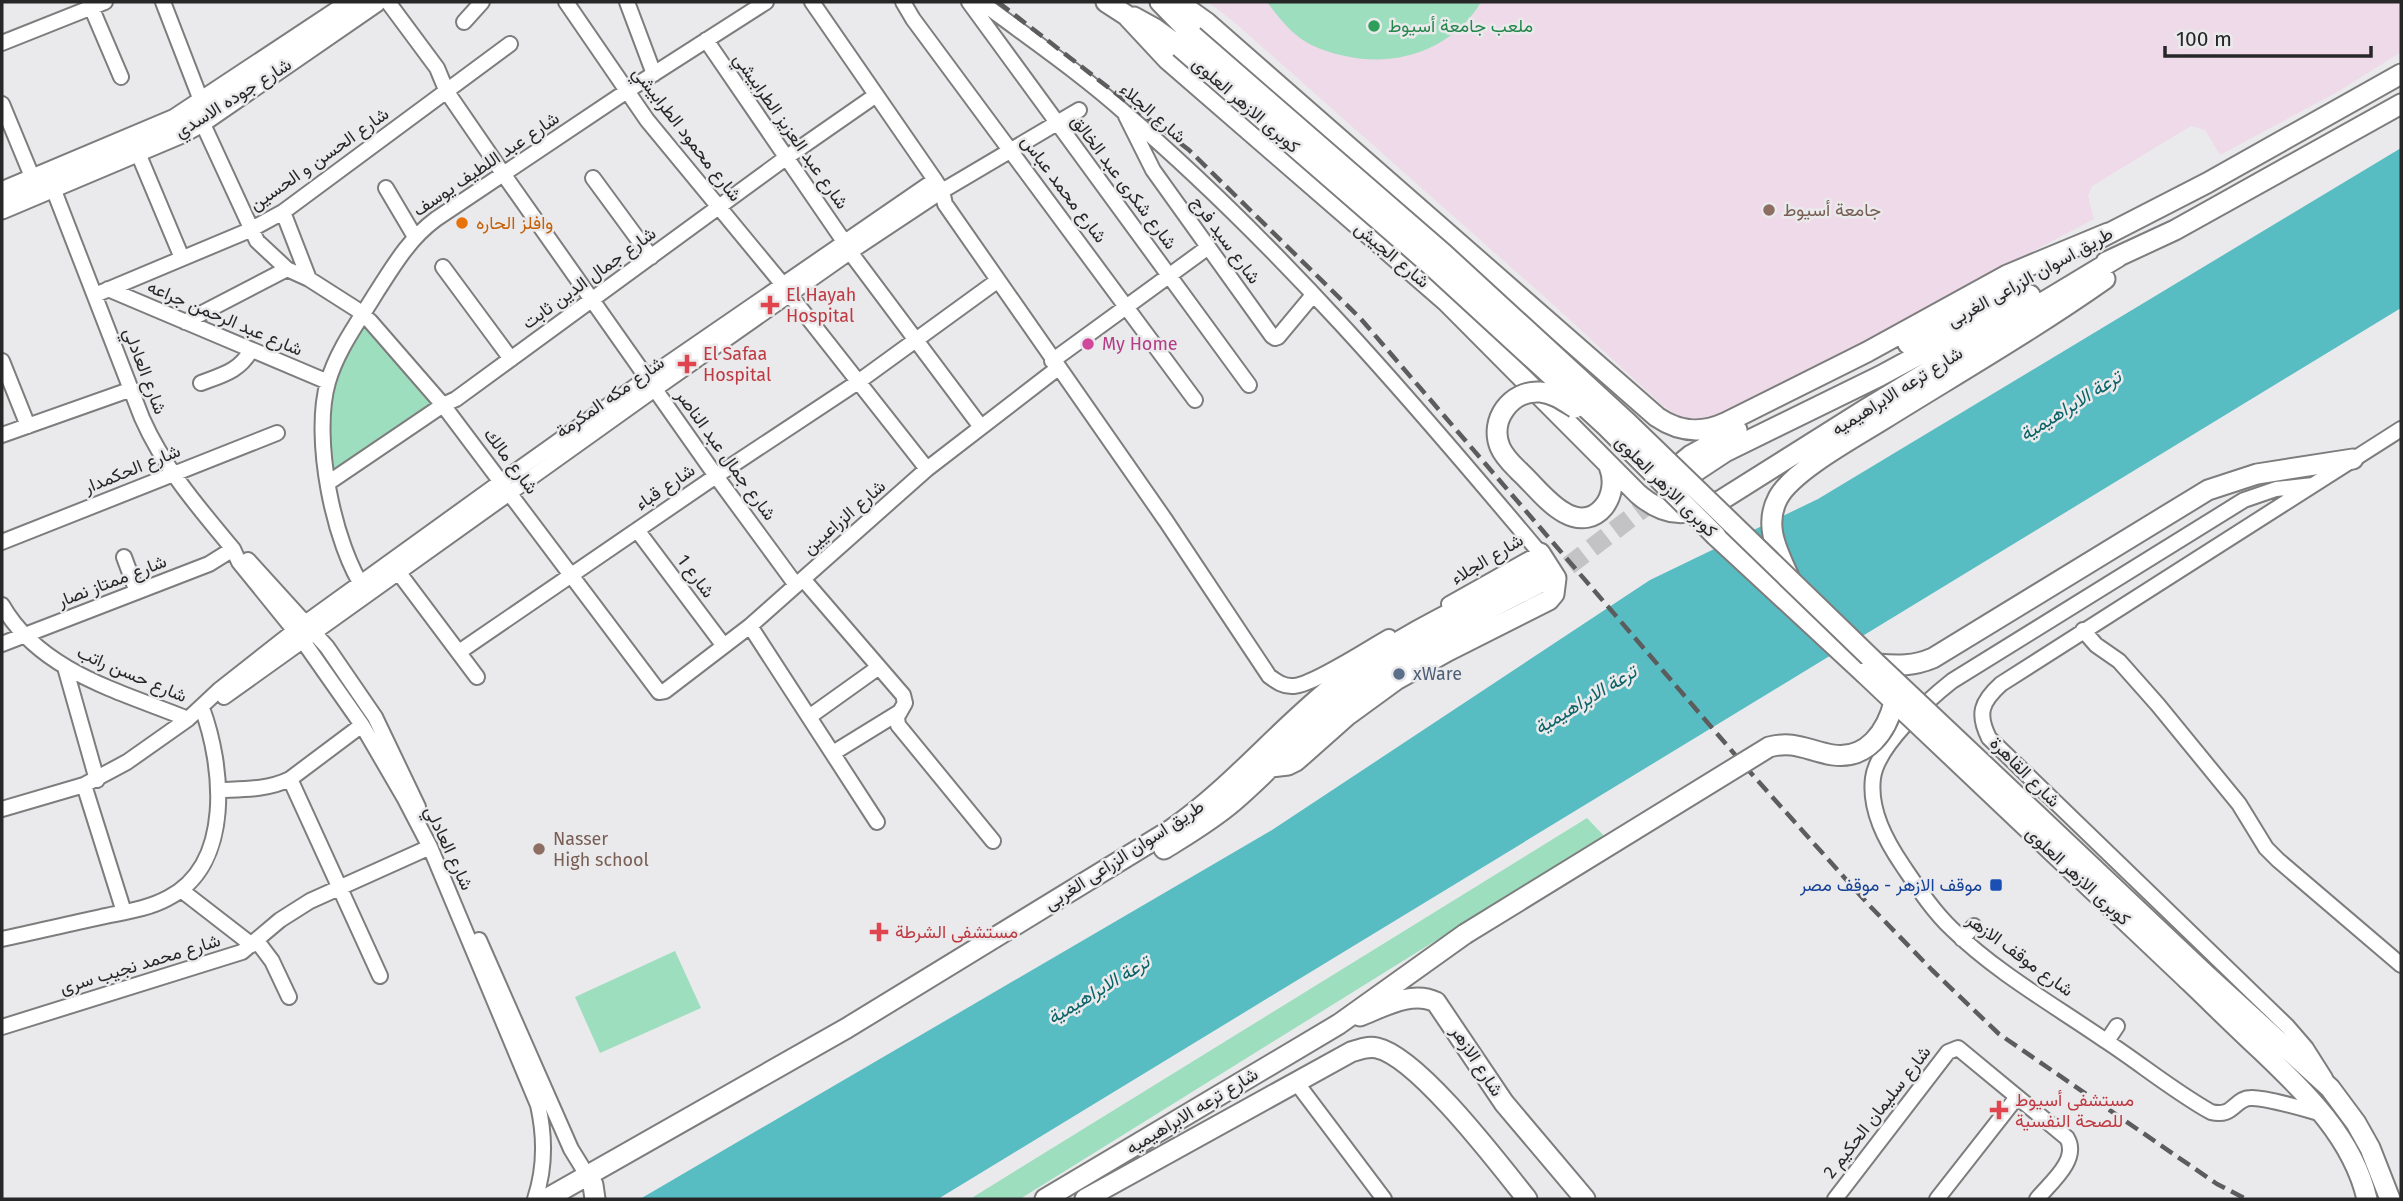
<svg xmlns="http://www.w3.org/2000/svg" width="2403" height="1201" viewBox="0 0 2403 1201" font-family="'Fira Sans',Vazirmatn,sans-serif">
  <rect width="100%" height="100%" fill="#eaeaec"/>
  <path fill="#eedae8" d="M1208 2H2401V52L2339 91 2220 155 2205 130 2191 126 2092 186 2088 196 2094 219 1984 277 1841 358 1707 421 1684 420 1662 405 1556 307 1234 22Z"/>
  <path fill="#9cdebd" d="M1267 2H1481C1453 49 1397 68 1345 56 1330 53 1312 47 1300 38 1287 28 1277 15 1267 2Z
    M363 316 442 405 328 481V385Z
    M1587 818 1604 836 1020 1199H970Z
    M675 951 701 1008 600 1053 575 997Z"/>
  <path fill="#58bdc3" d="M2401 148V308L938 1199H640L1272 830 1650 580 1818 499Z"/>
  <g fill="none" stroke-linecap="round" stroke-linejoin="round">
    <path stroke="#c3c3c5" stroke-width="19" stroke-dasharray="19 10" stroke-linecap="butt" d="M1544 581 1562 571 1668 489"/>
    <g stroke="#7d7d7e" stroke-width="18">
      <path id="minor" d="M89 2 121 77
        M163 2 202 103
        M388 2 437 68 447 92 504 175 716 476 796 585
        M566 2 647 120 784 286
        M627 2 654 74
        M812 2 935 180 942 191 945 204 1166 521 1269 676C1277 682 1284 687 1294 686 1313 685 1369 648 1389 637
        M903 2 913 19 1195 400
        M969 2 1249 385
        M981 2C1029 38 1079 72 1124 112 1278 244 1410 398 1540 553L1449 604
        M464 22 482 2
        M706 40 845 243
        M2 43 105 2
        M2 104 33 179
        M1126 116 1153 170 1272 336 1275 338 1278 337 1313 295
        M202 122 257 241 287 269 309 279 356 309 370 321 443 405 659 692 665 691 750 626 927 469 1058 368
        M138 153 182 258
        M593 178 651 257
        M53 188 142 418C164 468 198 507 233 549L239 562 303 641 362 725 405 799 430 847 538 1105C545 1136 545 1169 535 1199
        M386 188 415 237
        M283 212 309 279
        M850 252 981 427
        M443 267 511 359
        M108 289 328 382
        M95 295 250 230 283 212 510 44
        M790 295 927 469
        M185 322 287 269
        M2 361 28 426
        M1052 361 1207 248
        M201 383C222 375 240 371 251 350
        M2 435 132 389
        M328 483 443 405 456 399 787 157 869 100
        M2313 485 2276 489 2244 500 1952 681C1928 700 1877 746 1873 778 1869 810 1886 841 1903 866 1918 888 1933 911 1952 929 1997 973 2054 1005 2106 1041 2141 1064 2175 1092 2211 1112 2234 1118 2234 1098 2251 1098 2266 1097 2307 1110 2323 1114
        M637 530 724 646
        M2 542 277 433
        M124 557 137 592
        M248 560 327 647 375 717 418 807
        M399 573 477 677
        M803 579 903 695 905 703 897 717 898 725 993 841
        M366 592C333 545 312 437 328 382 337 350 359 321 376 293 394 265 409 239 436 219L627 91 766 2
        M2 605C40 672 122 692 188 719
        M750 626 877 822
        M2083 630 2096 645 2119 661 2158 705 2239 804 2266 848 2278 860 2401 965
        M2 644 209 564 233 549
        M459 652 716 476 858 382 997 281
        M65 667 97 780
        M224 697 655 389 850 252 942 191 1079 110
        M809 717 879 667
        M833 753 898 713
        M290 779 380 976
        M84 785 124 912
        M220 790C244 789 267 790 290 779L362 725
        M2 809 84 785 127 762 188 719 219 690 294 631 502 481 647 378 935 180
        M181 890 252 945
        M2 939C35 932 68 924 101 917 124 912 148 909 168 898 234 864 223 765 202 708
        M1962 939 1974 926
        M479 940 571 1149 587 1175
        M257 941 272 961 289 997
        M2 1027 242 952 280 920 310 901 430 847
        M2107 1041 2117 1026
        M2325 1078 2306 1048 2287 1026 1989 738C1977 714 1981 702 2001 684L2401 429
        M1296 1082 1384 1199
        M1835 1199 1948 1052 1958 1048 2067 1138C2080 1160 2049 1184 2037 1199
        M1937 1199 2017 1097"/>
    </g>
    <g stroke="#7d7d7e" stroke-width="23">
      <path id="major" d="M1106 2 1126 15 1167 59 1446 301 1638 494C1667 519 1690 517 1723 499L1866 409 2118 257
        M1160 2 1193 36
        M1178 2 1206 22 1657 417C1679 432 1701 434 1725 423L1867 352 2007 275 2108 233
        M1134 17 1154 28 1180 47
        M2 192 175 119 352 2
        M2 209 182 133 202 122 376 2
        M2098 239 2207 183 2401 74
        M2106 262 2175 230 2401 104
        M1908 344 2022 281
        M1520 472C1534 485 1548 504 1565 513 1597 531 1621 495 1609 466
        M1663 478 1691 455 1737 430
        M1672 487 1725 452 1880 376 2030 295
        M1716 536 1864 673
        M1790 579C1778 552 1763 526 1778 498 1792 471 1857 436 1884 419 1958 373 2034 329 2105 279
        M1877 664C1898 666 1914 666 1933 658L2208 490 2257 474 2353 459
        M1271 767 1288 765 1296 761 1348 715 1396 680 1448 651 1549 600 1554 594 1556 578 1540 553
        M1164 849C1188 834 1212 820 1234 801 1276 765 1311 723 1355 690 1413 646 1479 614 1544 581
        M2202 971 2330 1088 2356 1123 2370 1148 2390 1199
        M2188 980C2213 1004 2237 1028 2262 1051 2306 1093 2353 1138 2367 1199
        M1360 1016C1383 1007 1412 990 1436 1002L1504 1103 1585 1199
        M587 1175 593 1185 595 1199
        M546 1199 847 1028 1172 829C1234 786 1281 726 1341 680 1400 635 1471 603 1537 569
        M1045 1199 1339 1024 1465 934
        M1085 1199 1351 1052C1360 1049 1368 1046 1377 1048 1418 1057 1499 1164 1527 1199"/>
    </g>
    <use href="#minor" stroke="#fff" stroke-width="14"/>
    <use href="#major" stroke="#fff" stroke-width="19"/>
    <path stroke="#5c5c5d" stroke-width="4.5" stroke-dasharray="14 7" stroke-linecap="butt" d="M998 2 1189 150 1361 319 1750 772 1868 904 1932 970 1999 1034 2217 1184 2246 1199"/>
    <g stroke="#7d7d7e" stroke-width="23" stroke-linecap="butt">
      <path id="major-bridge" d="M1193 36 1444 254 1628 423 1877 664 2202 971
        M1180 47 1434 268 1607 427 1716 536
        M1520 472C1513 465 1504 457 1500 447 1489 420 1511 390 1540 392 1553 393 1564 401 1575 408
        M1864 673 2188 980
        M1465 934 1769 747C1795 740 1808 751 1833 755 1867 760 1887 731 1894 702"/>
    </g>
    <use href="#major-bridge" stroke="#fff" stroke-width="19"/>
  </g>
  <circle fill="#2e9e5b" stroke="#eaeaec" stroke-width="2.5" cx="1374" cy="26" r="7"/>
  <g fill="#8d6e63" stroke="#eaeaec" stroke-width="2.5">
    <circle cx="1769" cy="210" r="7"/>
    <circle cx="539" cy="849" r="7"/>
  </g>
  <circle fill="#e8710a" stroke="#eaeaec" stroke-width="2.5" cx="462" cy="223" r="7"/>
  <g fill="#e0444e" stroke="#eaeaec" stroke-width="2.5">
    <path d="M766.5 294.5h7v7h7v7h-7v7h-7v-7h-7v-7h7z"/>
    <path d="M683.5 353.5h7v7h7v7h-7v7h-7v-7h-7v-7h7z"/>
    <path d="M875.5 921.5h7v7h7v7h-7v7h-7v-7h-7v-7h7z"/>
    <path d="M1995.5 1099.5h7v7h7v7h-7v7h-7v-7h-7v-7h7z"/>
  </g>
  <circle fill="#d1479c" stroke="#eaeaec" stroke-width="2.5" cx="1088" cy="344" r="7"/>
  <circle fill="#5c6f8a" stroke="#eaeaec" stroke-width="2.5" cx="1399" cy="674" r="7"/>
  <rect fill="#1a4fb4" stroke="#eaeaec" stroke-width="2.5" x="1989" y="878" width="14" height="14" rx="3.5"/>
  <g text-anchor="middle" stroke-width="5" stroke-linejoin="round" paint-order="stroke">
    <g font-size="18" fill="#27864d" stroke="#eaeaec" text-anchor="start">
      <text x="1388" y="32">ملعب جامعة أسيوط</text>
    </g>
    <g font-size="18" fill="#272728" stroke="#eaeaec">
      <text transform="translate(233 98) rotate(-32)" y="6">شارع جوده الاسدي</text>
      <text transform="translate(1246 105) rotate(41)" y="6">كوبرى الازهر العلوى</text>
      <text transform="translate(1153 113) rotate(41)" y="6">شارع الجلاء</text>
      <text transform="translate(791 131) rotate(55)" y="6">شارع عبد العزيز الطرابيشي</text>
      <text transform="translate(687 134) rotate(52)" y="6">شارع محمود الطرابيشي</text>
      <text transform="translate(319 159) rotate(-35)" y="6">شارع الحسن و الحسين</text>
      <text transform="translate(486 164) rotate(-34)" y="6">شارع عبد اللطيف يوسف</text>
      <text transform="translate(1124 182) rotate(53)" y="6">شارع شكرى عبد الخالق</text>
      <text transform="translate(1064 189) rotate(53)" y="6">شارع محمد عباس</text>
      <text transform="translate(1226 240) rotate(54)" y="6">شارع سيد فرج</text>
      <text transform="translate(1392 255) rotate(40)" y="6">شارع الجيش</text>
      <text transform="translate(2030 277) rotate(-29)" y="6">طريق اسوان الزراعى الغربى</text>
      <text transform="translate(589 278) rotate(-36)" y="6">شارع جمال الدين ثابت</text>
      <text transform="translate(225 318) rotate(23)" y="6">شارع عبد الرحمن جراعه</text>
      <text transform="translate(145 371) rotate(69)" y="6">شارع العادلي</text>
      <text transform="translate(1897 391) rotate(-32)" y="6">شارع ترعه الابراهيميه</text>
      <text transform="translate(610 397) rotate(-35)" y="6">شارع مكه المكرمة</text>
      <text transform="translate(726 455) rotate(54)" y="6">شارع جمال عبد الناصر</text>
      <text transform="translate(511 461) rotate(53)" y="6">شارع مالك</text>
      <text transform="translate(132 469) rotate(-22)" y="6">شارع الحكمدار</text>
      <text transform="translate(1666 486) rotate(45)" y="6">كوبرى الازهر العلوى</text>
      <text transform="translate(665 487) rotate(-34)" y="6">شارع قباء</text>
      <text transform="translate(844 517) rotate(-41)" y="6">شارع الزراعيين</text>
      <text transform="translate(1487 559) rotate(-31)" y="6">شارع الجلاء</text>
      <text transform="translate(696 576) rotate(53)" y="6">شارع 1</text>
      <text transform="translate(112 581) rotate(-21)" y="6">شارع ممتاز نصار</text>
      <text transform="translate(132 674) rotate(23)" y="6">شارع حسن راتب</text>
      <text transform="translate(2025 772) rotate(45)" y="6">شارع القاهرة</text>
      <text transform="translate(449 848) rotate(65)" y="6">شارع العادلي</text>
      <text transform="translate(1124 855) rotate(-33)" y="6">طريق اسوان الزراعى الغربى</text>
      <text transform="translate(2078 876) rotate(43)" y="6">كوبرى الازهر العلوى</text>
      <text transform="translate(2020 955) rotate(36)" y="6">شارع موقف الازهر</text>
      <text transform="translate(140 964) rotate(-17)" y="6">شارع محمد نجيب سرى</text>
      <text transform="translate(1477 1061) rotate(57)" y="6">شارع الازهر</text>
      <text transform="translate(1192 1111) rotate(-31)" y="6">شارع ترعه الابراهيميه</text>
      <text transform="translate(1877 1112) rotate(-52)" y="6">شارع سليمان الحكيم 2</text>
    </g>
    <g font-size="18" fill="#785e54" stroke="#eaeaec" text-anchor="start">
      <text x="1783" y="216">جامعة أسيوط</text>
      <text x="553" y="845">Nasser<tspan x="553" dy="21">High school</tspan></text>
    </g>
    <g font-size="18" fill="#c56008" stroke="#eaeaec" text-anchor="start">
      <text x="476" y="229">وافلز الحاره</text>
    </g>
    <g font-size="18" fill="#be3a42" stroke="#eaeaec" text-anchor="start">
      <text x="786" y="301">El Hayah<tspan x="786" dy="21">Hospital</tspan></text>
      <text x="703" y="360">El Safaa<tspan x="703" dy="21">Hospital</tspan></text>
      <text x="895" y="938">مستشفى الشرطة</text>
      <text x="2015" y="1106">مستشفى أسيوط<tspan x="2015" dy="21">للصحة النفسية</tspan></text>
    </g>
    <g font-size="18" fill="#b23c85" stroke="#eaeaec" text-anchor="start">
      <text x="1102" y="350">My Home</text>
    </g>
    <g font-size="18" fill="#4e5e75" stroke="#eaeaec" text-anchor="start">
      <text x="1413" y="680">xWare</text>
    </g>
    <g font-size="18" fill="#164399" stroke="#eaeaec" text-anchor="end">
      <text x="1982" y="891">موقف الازهر - موقف مصر</text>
    </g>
    <g font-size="19" font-style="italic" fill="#0b6367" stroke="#eaeaec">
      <text transform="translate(2070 405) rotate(-32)" y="7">ترعة الابراهيمية</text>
      <text transform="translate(1585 699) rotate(-31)" y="7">ترعة الابراهيمية</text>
      <text transform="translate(1098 989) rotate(-31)" y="7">ترعة الابراهيمية</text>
    </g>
  </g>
  <rect width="2403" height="1201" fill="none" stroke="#272728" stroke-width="7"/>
  <path d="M2165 46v10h206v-10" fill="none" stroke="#272728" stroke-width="3.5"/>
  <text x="2176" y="46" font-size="21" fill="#272728" stroke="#eaeaec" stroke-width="5" paint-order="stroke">100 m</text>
</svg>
